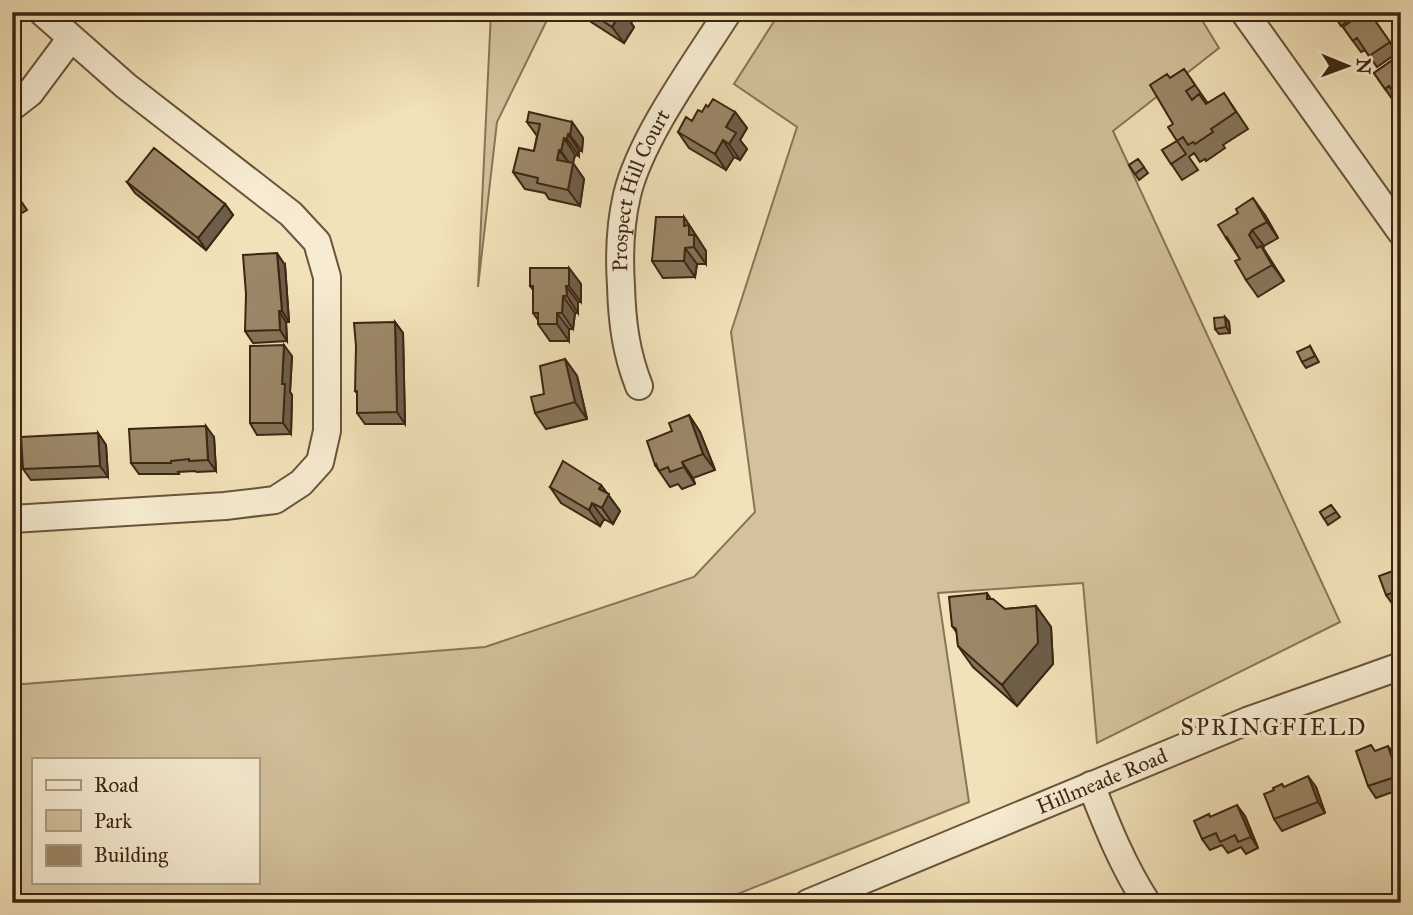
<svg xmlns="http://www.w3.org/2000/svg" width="1413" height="915" viewBox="0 0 1413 915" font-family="'IM FELL Great Primer',serif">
  <rect width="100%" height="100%" fill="#f2e2b9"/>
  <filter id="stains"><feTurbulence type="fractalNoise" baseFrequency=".00286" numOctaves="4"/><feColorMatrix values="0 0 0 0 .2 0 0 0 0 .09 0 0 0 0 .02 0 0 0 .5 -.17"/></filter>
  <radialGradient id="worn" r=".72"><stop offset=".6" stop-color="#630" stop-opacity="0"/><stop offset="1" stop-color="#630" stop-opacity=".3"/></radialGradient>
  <path fill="#d3c29c" stroke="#887456" stroke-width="2" fill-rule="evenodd" d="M491 12H551L497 122 478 287Z
    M780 12H1197L1219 48 1113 131 1340 622 1097 743 1083 583 938 593 969 802 715 903H12V685L485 647 694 577 755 512 731 332 797 127 734 84ZM33 759H257V882H33Z"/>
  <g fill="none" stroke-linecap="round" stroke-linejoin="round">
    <g stroke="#6a543b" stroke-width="30">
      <g id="minor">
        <path d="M1244 12 1401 232"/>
        <path d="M12 107 30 93 71 38"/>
        <path id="s1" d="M639 386C626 353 622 322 621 286 619 256 620 225 627 195 641 137 695 64 728 12"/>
        <path d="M12 519 225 506 275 500 301 483 320 462 327 431V277L317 242 291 214 126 86 42 12"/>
        <path d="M1091 785C1107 826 1123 866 1147 903"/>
        <path id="s2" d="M808 903 1247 721 1401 666"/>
      </g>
    </g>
    <use href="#minor" stroke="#f7ecd2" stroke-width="26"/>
  </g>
  <path fill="#857459" stroke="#3c2511" stroke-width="2" d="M582 12H638L631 23 634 27 624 43 588 20Z
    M1332 12H1361L1341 26Z
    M1369 12 1397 53 1377 67 1365 50 1361 52 1343 27Z
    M1401 54V106L1399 104 1397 106 1374 73Z
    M1184 69 1207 102 1205 103 1206 104 1224 93 1248 129 1223 145 1225 148 1206 161 1205 159 1200 162 1194 153 1189 157 1198 170 1182 180 1162 150 1177 141 1173 124 1170 78Z
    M708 107 735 112 747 128 740 140 747 149 740 160 734 157 726 170 689 148 678 132Z
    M527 122H572L583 138 582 151H579V156L575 155 573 163 584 179 580 206 549 199 545 193 525 189 513 172 534 151 537 136Z
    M1138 159 1148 173 1139 180 1129 165Z
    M127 182 225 204 233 215 206 250 135 193Z
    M12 188 27 210 12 219Z
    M1265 215 1278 238 1264 246 1263 248 1284 281 1258 297 1246 280 1240 259 1226 238Z
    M684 217 706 251V264H697L695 277 663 278 652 261Z
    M285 265 289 322H286L287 341 253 343 245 331Z
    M569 268 581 284V302H578V313H575L573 329H569V341H550L538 324V320L533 313V290L530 286Z
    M1225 317 1229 322 1230 333 1219 334 1215 329Z
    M395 322 403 333 405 424H365L357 413V393L355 391Z
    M1310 346 1319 362 1306 368 1302 362Z
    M292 356 290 392 292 395 291 434 257 435 250 423Z
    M565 359 577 376 587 419 546 429 535 413 544 394Z
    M689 415 700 432 715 470 693 478 695 484 682 489 678 484 670 487 655 465 672 431Z
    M98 433 106 445 108 477 31 480 23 469Z
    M214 437 216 471 197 472 195 471 178 472 179 474H139L131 463Z
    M601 485 620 511 613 524 604 519 600 526 561 503 550 487Z
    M1331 505 1340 517 1328 525 1320 512Z
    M1401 568V604L1394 606 1386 595Z
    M987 593 991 599 1005 609 1036 606 1051 627 1053 664 1017 706 973 667 958 646 957 633 952 626Z
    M1375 751 1396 757 1401 772V789L1376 798 1368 786Z
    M1282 784 1284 787H1316L1325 813 1282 831 1274 819V790Z
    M1245 816 1258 848 1246 854 1241 847 1228 853 1222 845 1210 850 1202 839 1210 817Z"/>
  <path fill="#6c5e49" stroke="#3c2511" stroke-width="2" d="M621 12H638L631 23 634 27 624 43 612 27Z
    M735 112 747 128 740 140 747 149 740 160 729 144 726 127Z
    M572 122 583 138 582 151 570 135Z
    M568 134 579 151V156L567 139Z
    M564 138 575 155 573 163 584 179 580 206 568 190 572 167 561 151Z
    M723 140 734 157 726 170 715 154Z
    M559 150 571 166 557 160Z
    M1253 198 1265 215 1278 238 1267 222Z
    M225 204 233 215 206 250 198 238Z
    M684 217 706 251V264L694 247 684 226Z
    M1252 230 1264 246 1263 248 1284 281 1272 265 1257 248 1249 235Z
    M685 248 697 264 695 277 684 261Z
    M277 253 285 265 289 322 282 311Z
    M569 268 581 284V302L569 286Z
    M566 286 578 302V313L567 296Z
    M563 296 575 313 573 329 562 313Z
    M279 311 286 322 287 341 280 330Z
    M557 313 569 329V341L557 324Z
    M1225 317 1229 322 1230 333 1226 327Z
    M395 322 403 333 405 424 397 412Z
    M284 345 292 356 290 392 292 395 291 434 283 423 282 384Z
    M565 359 577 376 587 419 575 402Z
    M689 415 700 432 715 470 703 454Z
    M206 426 214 437 216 471 208 460Z
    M98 433 106 445 108 477 100 466Z
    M682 462 693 478 695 484 684 467Z
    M601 485 620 511 613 524 602 508 599 489Z
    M592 503 604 519 600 526 589 510Z
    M1036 606 1051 627 1053 664 1017 706 1002 685Z
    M1388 746 1396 757 1401 772V780L1398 776Z
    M1308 776 1316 787 1325 813 1318 802Z
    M1237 805 1245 816 1258 848 1251 837Z"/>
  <path fill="#9b8768" stroke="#3c2511" stroke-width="2" d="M589 12H621L612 27Z
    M1364 12H1369L1390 42 1369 56 1357 38 1353 41 1343 27Z
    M1401 54V103L1399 104 1393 94 1394 93 1389 86 1385 89 1374 73Z
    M1184 69 1195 85 1186 91 1192 100 1199 94 1206 104 1224 93 1236 112 1211 129 1213 132 1195 144 1193 142 1188 145 1183 137 1177 141 1168 127 1173 124 1150 85 1167 74 1170 78Z
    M713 99 735 112 726 127 736 133 729 144 723 140 715 154 678 132 686 117 692 121 698 110 702 112 706 105 708 107Z
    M529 112 572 122 570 135 568 134 567 139 564 138 561 151 559 150 557 160 573 163 568 190 537 183 538 178 513 172 519 148 534 151 540 124 527 122Z
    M1177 141 1186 154 1171 164 1162 150Z
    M154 148 225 204 198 238 127 182Z
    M1138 159 1144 167 1135 174 1129 165Z
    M1253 198 1267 222 1252 230 1249 235 1257 248 1261 246 1272 265 1246 280 1235 261 1240 259 1227 237 1226 238 1218 225 1238 213 1236 209Z
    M656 217H684V226L689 225V235H694V247L685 248 684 261H652Z
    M277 253 282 311H279L280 330 245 331 246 294 243 255Z
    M530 268H569V286H566L567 296H563L562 313H557V324H538V313H533V286H530Z
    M1225 317 1226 327 1215 329 1214 318Z
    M395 322 397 412 357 413V391H355L356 346 354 323Z
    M284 345 282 384H285L283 423H250V346Z
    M1310 346 1315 356 1302 362 1297 352Z
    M565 359 575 402 535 413 531 397 544 394 540 366Z
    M689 415 703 454 682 462 684 467 670 472 668 467 659 471 656 464 655 465 647 441 672 431 669 423Z
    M206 426 208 460 189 461V459L171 461V463H131L129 429Z
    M98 433 100 466 23 469 21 437Z
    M563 461 601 485 599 489 609 494 602 508 592 503 589 510 550 487Z
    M1331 505 1336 512 1324 519 1320 512Z
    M1401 568V590L1386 595 1379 576Z
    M987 593V599H993L1005 609 1036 606 1038 643 1002 685 958 646 956 629 952 626 949 597Z
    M1371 745 1375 751 1388 746 1398 776 1368 786 1356 751Z
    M1308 776 1318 802 1274 819 1264 794 1274 790 1273 788 1282 784 1284 787Z
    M1237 805 1251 837 1238 842 1235 835 1220 842 1216 833 1202 839 1194 821 1209 814 1210 817Z
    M1058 898 1062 903H1052Z"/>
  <g text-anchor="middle" stroke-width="6" stroke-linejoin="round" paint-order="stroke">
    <g font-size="21" fill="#3c2511" stroke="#f7ecd2">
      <text dy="7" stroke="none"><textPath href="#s1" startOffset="201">Prospect Hill Court</textPath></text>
      <text dy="7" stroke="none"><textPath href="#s2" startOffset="318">Hillmeade Road</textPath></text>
    </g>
    <g font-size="23" letter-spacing="2" fill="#3c2511" stroke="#f7ecd2">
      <text x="1274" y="735">SPRINGFIELD</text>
    </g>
  </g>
  <rect width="1413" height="915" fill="none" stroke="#f2e2b9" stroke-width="42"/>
  <rect x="14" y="14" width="1385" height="887" fill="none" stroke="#3c2511" stroke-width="3.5"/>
  <rect x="21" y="21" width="1371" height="873" fill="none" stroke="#3c2511" stroke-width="2"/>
  <rect x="32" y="758" width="228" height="126" fill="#f7ecd2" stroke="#ac9c85" stroke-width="2"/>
  <rect x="46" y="780" width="35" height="10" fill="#f7ecd2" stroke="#ac9c85" stroke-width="2"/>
  <text x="94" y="792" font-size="21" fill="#3c2511">Road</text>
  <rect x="46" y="810" width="35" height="21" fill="#d3c29c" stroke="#ac9c85" stroke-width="2"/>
  <text x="94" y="828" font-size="21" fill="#3c2511">Park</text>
  <rect x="46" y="845" width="35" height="21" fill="#9b8768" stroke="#ac9c85" stroke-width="2"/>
  <text x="94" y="862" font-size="21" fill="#3c2511">Building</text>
  <g transform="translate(1347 66) rotate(91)" stroke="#f7ecd2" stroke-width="5" paint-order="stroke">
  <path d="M0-5L12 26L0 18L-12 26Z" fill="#3c2511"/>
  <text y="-10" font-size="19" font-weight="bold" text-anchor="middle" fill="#3c2511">N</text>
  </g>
  <rect width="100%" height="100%" filter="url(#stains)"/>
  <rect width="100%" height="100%" fill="url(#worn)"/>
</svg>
